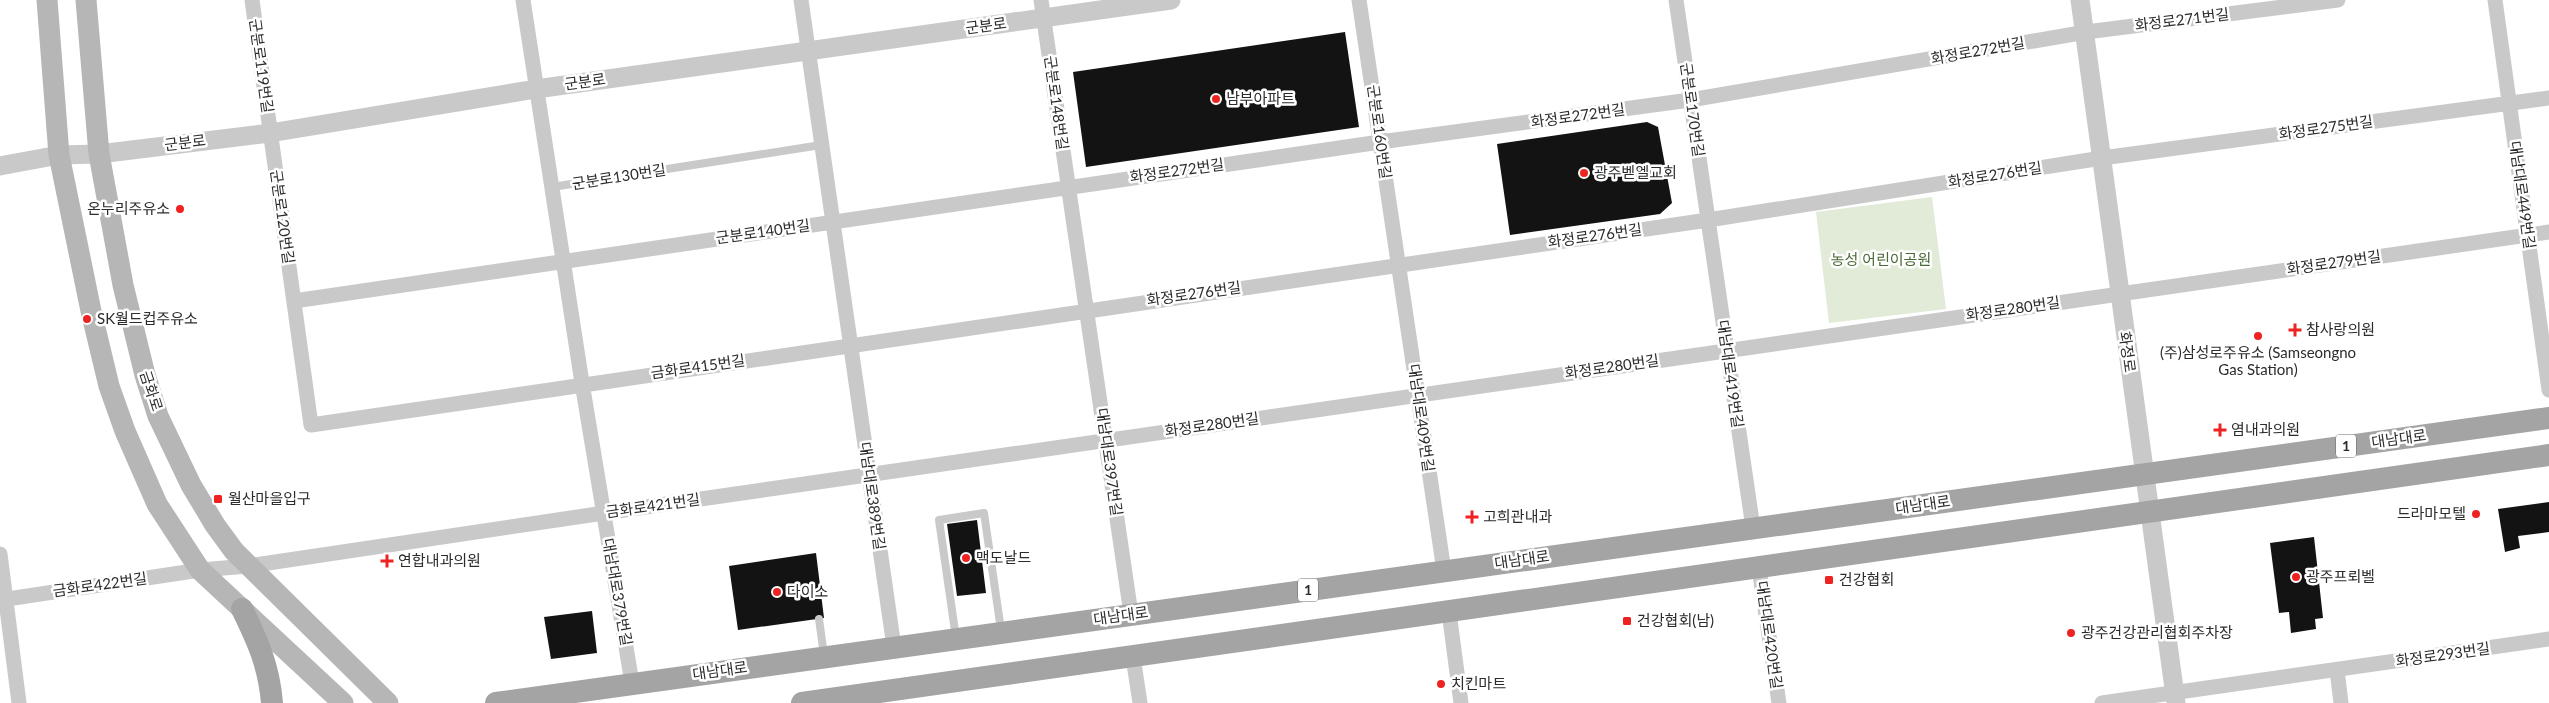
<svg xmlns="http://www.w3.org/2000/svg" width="2549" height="703" viewBox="0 0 2549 703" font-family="Lato,'Noto Sans KR',sans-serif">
  <rect width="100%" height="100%" fill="#fff"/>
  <path fill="#e1ebd8" d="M1932 197 1946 309 1829 323 1816 212Z"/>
  <path fill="#131313" d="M1345 32 1359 127 1086 167 1073 72Z
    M1647 122 1658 127 1672 203 1660 214 1510 235 1497 144Z
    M2549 502V532L2518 536 2520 548 2505 552 2498 509Z
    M977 520 986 593 957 596 947 524Z
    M2314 537 2323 618 2315 619 2316 629 2291 633 2289 612 2279 613 2270 543Z
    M816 553 824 618 738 630 729 566Z
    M592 611 597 653 551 659 544 617Z"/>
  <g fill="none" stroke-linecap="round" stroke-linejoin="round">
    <path stroke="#c9c9c9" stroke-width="8" d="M552 187 821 145
      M819 619 824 655
      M956 638 939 520 984 513 1001 630"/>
    <path stroke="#c9c9c9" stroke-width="15" d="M252 0 311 425 1708 220 2102 158 2549 98
      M523 0 582 383 632 683
      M801 0 894 647
      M1041 0 1131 614
      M1359 0 1444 571
      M1676 0 1753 528
      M2495 0 2549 390
      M294 301 1380 142 1690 100 2086 32 2338 0
      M0 554 19 703
      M1759 568 1779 703
      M0 600 200 570 248 566 604 513 2549 232
      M1449 612 1461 703
      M1133 657 1140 703
      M2337 670 2341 703
      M2102 703 2549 639"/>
    <path stroke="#c9c9c9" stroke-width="19" d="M2080 0 2176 703
      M0 166 59 155 99 154 270 133 536 89 1171 0"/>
    <path stroke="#b6b6b6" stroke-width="21" d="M47 0 59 155 91 311 109 386 125 431 157 504 200 570 343 703
      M86 0 99 154 123 285 145 375 158 416 191 485 215 525 234 551 388 703"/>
    <path stroke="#a4a4a4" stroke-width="22" d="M242 609C258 642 269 666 272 703
      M496 703 2549 418
      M802 703 2549 455"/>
  </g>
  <g fill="#ef2222" stroke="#fff" stroke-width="2">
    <circle cx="1216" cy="99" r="5"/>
    <circle cx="1584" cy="173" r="5"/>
    <circle cx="180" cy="209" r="5"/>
    <circle cx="87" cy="319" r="5"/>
    <path d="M2292.5 322.5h5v5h5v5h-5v5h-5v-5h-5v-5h5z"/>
    <circle cx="2258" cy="336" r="5"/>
    <path d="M2217.5 422.5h5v5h5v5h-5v5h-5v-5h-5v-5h5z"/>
    <rect x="213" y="494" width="10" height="10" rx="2.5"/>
    <circle cx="2476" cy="514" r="5"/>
    <path d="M1469.5 509.5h5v5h5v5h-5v5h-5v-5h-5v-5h5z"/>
    <circle cx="966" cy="558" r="5"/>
    <path d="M384.5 553.5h5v5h5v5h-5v5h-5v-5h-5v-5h5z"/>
    <circle cx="2296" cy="577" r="5"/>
    <rect x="1824" y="575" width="10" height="10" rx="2.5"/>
    <circle cx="777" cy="592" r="5"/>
    <rect x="1622" y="616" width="10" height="10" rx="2.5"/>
    <circle cx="2071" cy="633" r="5"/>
    <circle cx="1441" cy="684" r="5"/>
  </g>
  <g text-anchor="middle" stroke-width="5" stroke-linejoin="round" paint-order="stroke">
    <g fill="#fff" stroke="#6b6b6b" stroke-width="1">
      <rect x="2336" y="434.5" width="20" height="23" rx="4"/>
      <rect x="1298" y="578.5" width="20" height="23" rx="4"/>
    </g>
    <g font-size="14" font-weight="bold" fill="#2c2c2c">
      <text x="2346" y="451">1</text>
      <text x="1308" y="595">1</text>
    </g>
    <g font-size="15" fill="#2c2c2c" stroke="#fff">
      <text transform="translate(2182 20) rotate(-7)" y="5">화정로271번길</text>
      <text transform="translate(986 26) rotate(-8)" y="5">군분로</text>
      <text transform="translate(1978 51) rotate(-10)" y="5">화정로272번길</text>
      <text transform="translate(261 66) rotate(82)" y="5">군분로119번길</text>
      <text transform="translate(585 82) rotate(-8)" y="5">군분로</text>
      <text transform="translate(1056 103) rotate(82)" y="5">군분로148번길</text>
      <text transform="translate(1692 110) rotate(82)" y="5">군분로170번길</text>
      <text transform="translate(1578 116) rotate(-8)" y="5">화정로272번길</text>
      <text transform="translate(2326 128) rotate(-8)" y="5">화정로275번길</text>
      <text transform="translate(1379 132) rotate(82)" y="5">군분로160번길</text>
      <text transform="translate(185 143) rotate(-7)" y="5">군분로</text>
      <text transform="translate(1177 171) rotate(-8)" y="5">화정로272번길</text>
      <text transform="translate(1995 175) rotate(-9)" y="5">화정로276번길</text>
      <text transform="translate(619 177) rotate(-9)" y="5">군분로130번길</text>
      <text transform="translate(2522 195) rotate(82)" y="5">대남대로449번길</text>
      <text transform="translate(282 217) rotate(82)" y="5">군분로120번길</text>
      <text transform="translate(763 232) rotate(-8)" y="5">군분로140번길</text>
      <text transform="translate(1595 236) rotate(-8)" y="5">화정로276번길</text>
      <text transform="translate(2334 263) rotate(-8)" y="5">화정로279번길</text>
      <text transform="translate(1194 294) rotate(-8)" y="5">화정로276번길</text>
      <text transform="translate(2013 309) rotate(-8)" y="5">화정로280번길</text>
      <text transform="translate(2127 352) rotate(82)" y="5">화정로</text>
      <text transform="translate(698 367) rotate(-8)" y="5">금화로415번길</text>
      <text transform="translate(1612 367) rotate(-8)" y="5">화정로280번길</text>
      <text transform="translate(1730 374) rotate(82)" y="5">대남대로419번길</text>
      <text transform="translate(151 391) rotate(72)" y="5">금화로</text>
      <text transform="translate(1421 418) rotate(82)" y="5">대남대로409번길</text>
      <text transform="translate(1212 425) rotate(-8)" y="5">화정로280번길</text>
      <text transform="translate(2399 439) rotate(-8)" y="5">대남대로</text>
      <text transform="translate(1109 462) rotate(82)" y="5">대남대로397번길</text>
      <text transform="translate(872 496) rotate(82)" y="5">대남대로389번길</text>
      <text transform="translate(1923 505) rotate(-8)" y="5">대남대로</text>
      <text transform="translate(653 506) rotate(-8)" y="5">금화로421번길</text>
      <text transform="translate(1522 560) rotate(-8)" y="5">대남대로</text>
      <text transform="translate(100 585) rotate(-8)" y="5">금화로422번길</text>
      <text transform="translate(617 592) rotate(80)" y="5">대남대로379번길</text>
      <text transform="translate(1121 616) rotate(-8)" y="5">대남대로</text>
      <text transform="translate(1769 635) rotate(82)" y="5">대남대로420번길</text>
      <text transform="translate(2443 655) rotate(-8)" y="5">화정로293번길</text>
      <text transform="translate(720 671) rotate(-8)" y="5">대남대로</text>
    </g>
    <g font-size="15" fill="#2c2c2c" stroke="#fff" text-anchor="start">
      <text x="1226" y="104">남부아파트</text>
      <text x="1594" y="178">광주벧엘교회</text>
      <text x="170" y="214" text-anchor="end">온누리주유소</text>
      <text x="97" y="324">SK월드컵주유소</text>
      <text x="2306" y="335">참사랑의원</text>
      <text x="2258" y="358" text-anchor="middle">(주)삼성로주유소 (Samseongno<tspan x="2258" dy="17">Gas Station)</tspan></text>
      <text x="2231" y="435">염내과의원</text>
      <text x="228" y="504">월산마을입구</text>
      <text x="2466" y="519" text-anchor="end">드라마모텔</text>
      <text x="1483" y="522">고희관내과</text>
      <text x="976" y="563">맥도날드</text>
      <text x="398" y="566">연합내과의원</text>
      <text x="2306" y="582">광주프뢰벨</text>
      <text x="1839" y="585">건강협회</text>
      <text x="787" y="597">다이소</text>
      <text x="1637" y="626">건강협회(남)</text>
      <text x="2081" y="638">광주건강관리협회주차장</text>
      <text x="1451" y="689">치킨마트</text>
    </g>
    <g font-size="15" fill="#4b6937" stroke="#fff">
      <text x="1881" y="265">농성 어린이공원</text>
    </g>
  </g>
</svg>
